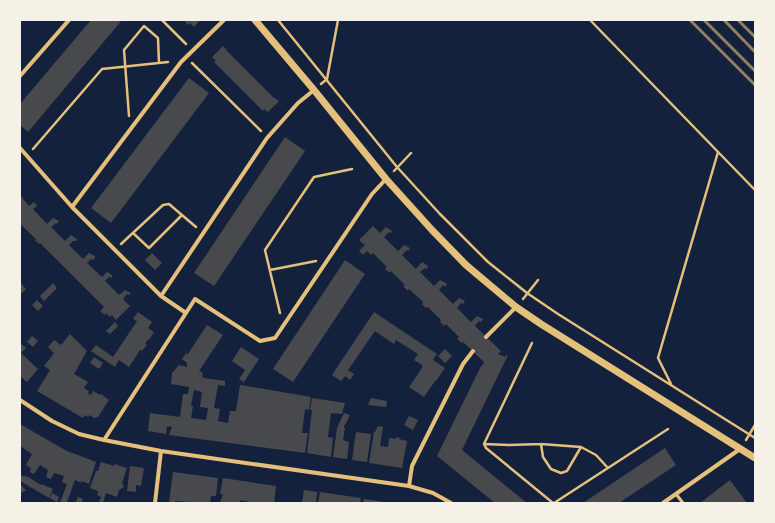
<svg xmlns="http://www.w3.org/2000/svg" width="775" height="523" viewBox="0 0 775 523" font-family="Commissioner,sans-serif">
  <rect width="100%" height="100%" fill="#14213d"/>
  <path fill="#48494c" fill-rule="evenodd" d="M91 20H122L28 132 20 125V104Z
    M184 20H200L194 27 190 23 188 25Z
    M223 46 227 50H226L274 98H275L279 101 268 112 264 109 263 111 214 62 216 61 212 57Z
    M189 78 209 93 111 223 91 208Z
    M285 137 305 151 214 286 194 273Z
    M20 195 29 206 34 202 37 206 33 209 47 224 53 218 59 221 57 224 56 223 51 227 65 241 71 235 77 239 76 241H73L69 245 83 259 89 253 95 256 94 260 91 259 87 263 102 277 107 272 112 275V278L109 277 105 281 119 295 125 290 131 293 129 295 127 294 123 299 130 306 116 320 112 315 110 317 106 313 105 315 100 311 104 307 40 243 39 244 35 240 36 239 21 225 20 226Z
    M373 226 380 233 386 227 392 231 391 233 389 232 384 237 398 251 404 245 410 248 408 251 407 250 402 255 416 269 422 262 428 266 427 269 425 268 420 272 434 286 440 280 447 284 445 287 443 285 439 290 453 304 459 298 465 301 463 304 461 303 457 308 471 322 477 316 483 319 481 322 479 321 475 326 501 351 498 354 505 357 506 355H508L462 450 527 503H495L437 456 481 366H482L484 362 463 342 462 343 457 339 459 337 446 324 444 326 440 322 441 320 428 307 426 308 422 304 423 302 409 289 408 291 403 286 405 285 391 271 390 273 385 269 387 267 373 253 371 255 367 251 363 255 359 251 365 245 359 240Z
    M152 253 162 263 155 270 145 260Z
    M345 260 365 274 293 382 273 369Z
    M20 282 26 289 20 295Z
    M53 283 57 288 44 301 40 296Z
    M37 300 43 306 38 311 32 305Z
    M138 312 152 322 148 328 154 332 149 340 148 339 145 344 147 345 142 351 140 350 129 367 119 360 115 367 91 351 96 345 113 357 137 321 133 319Z
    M374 312 437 354 433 360 445 368 436 381H435L424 397 409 387 422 368V365L414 360 418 354 396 340 394 344 375 331 348 370 354 374 350 380 345 376 341 381 332 375Z
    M115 322 118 326 110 334 106 331Z
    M207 325 223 335 199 371 203 373 202 377 204 378 225 381V386L218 385 214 408 220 409 218 421 228 423 230 411H236L240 385 311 397 309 410 305 409 302 433H308L305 453 169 435 172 427 167 426 166 434 148 431 150 413 180 417 183 394H188L189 387 171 384 172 373 179 365 187 367V363L182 359 186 353 188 354ZM194 390 202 392 200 407 208 408 206 420 191 418 193 406H191Z
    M70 334 87 351 74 374 88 382 84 388 89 391 88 393 91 395 93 391 100 395 101 394 109 400 98 417 94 418 90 415 88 417 85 415 83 418 37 391 50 370 44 366 54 353 48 347 54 340 61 345Z
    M32 336 38 341 33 347 27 342Z
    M20 343 26 348 21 353 38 369 27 382 20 376Z
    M241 347 259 359 244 382 239 379 245 370 232 361Z
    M445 349 452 356 445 363 438 356Z
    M94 357 103 363 99 369 90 363Z
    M312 398 345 403 342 414 331 413 328 437 333 438 331 457 307 453 312 410H310Z
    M371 398 387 401 386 407 368 405Z
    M344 413 350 415 345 425H344V428H345L343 440 349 442 347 459 333 457 337 428Z
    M409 416 418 420 413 430 404 425Z
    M20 424 58 446 67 451 96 462 89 484 81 481V483L75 480 67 502 66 503H60L67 484 62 482 64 476 54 473 51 479 46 477 48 470 40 465 34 474 30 472 31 468 26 465 32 454 20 446Z
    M378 426 383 427 380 446 388 447 389 438 396 439V437L400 438 399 439 407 441 402 468 369 463 374 432H375Z
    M356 432 371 434 367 462 352 460Z
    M665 448 676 465 619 503H583Z
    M101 462 114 466V464L127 468 122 483 124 487 119 490 117 497 106 493 103 503 99 501 101 497 97 495 98 491 90 488 96 471H98Z
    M130 466 144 468 141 486 136 485V492L127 491Z
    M173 472 218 478 216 496H211L210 502H205V503H189L190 502 175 501V503L169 502Z
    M20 475 28 477 41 485V484L53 489 49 498 20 481Z
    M223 478 276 486 274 503H251V502L240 500 239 503H220L223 494H220Z
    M730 480 747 503H700Z
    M21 485 26 490 20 494V486Z
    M304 490 317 492 316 503H302Z
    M320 492 361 498 360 503H318Z
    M52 493 59 497 57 502 50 498Z
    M78 497 83 499 81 503 76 502Z
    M364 499 384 502V503H363Z"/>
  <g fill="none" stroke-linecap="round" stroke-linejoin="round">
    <path stroke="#e5c07b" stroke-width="2.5" d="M162 20 186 44
      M278 20 397 167 440 214 488 262 527 293 558 314 755 438
      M590 20 755 190
      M192 63 261 131
      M321 84 327 79 338 20
      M129 116 124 50 144 26 158 38 159 63
      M33 149 102 69 168 62
      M394 171 411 153
      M133 233 149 248 182 215
      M121 244 163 205 169 204 196 227
      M270 270 316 261
      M523 299 538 280
      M280 313 265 250 314 177 352 169
      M532 343 484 444 486 448 553 503
      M671 384 658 358 718 152
      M746 440 755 425
      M484 444 509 445 541 444 581 447 596 455 607 467
      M541 444 543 457 551 469 561 473 567 471 581 447
      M554 503 668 429"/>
    <path stroke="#e5c07b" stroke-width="3" d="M676 494 683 503"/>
    <path stroke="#e5c07b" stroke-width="4" d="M20 76 69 20
      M20 148 72 207 161 296 186 313
      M72 207 181 62 224 20
      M161 296 267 138 298 103 314 90
      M486 337 516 307
      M20 400 52 421 79 434 104 440 161 451 409 486 433 493 451 503
      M104 440 195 299 260 341 275 338 372 194 386 179
      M409 486 412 466 463 364 473 351
      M155 503 161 451
      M663 503 740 449"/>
    <path stroke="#e5c07b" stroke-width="7" d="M255 20 314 90 386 179 432 230 466 265 516 307 541 324 755 458"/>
    <path stroke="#918062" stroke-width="3" d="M690 20 755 85
      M704 20 755 71
      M724 20 755 52
      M738 20 755 37"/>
  </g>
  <rect width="775" height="523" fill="none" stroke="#f6f1e7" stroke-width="42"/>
</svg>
